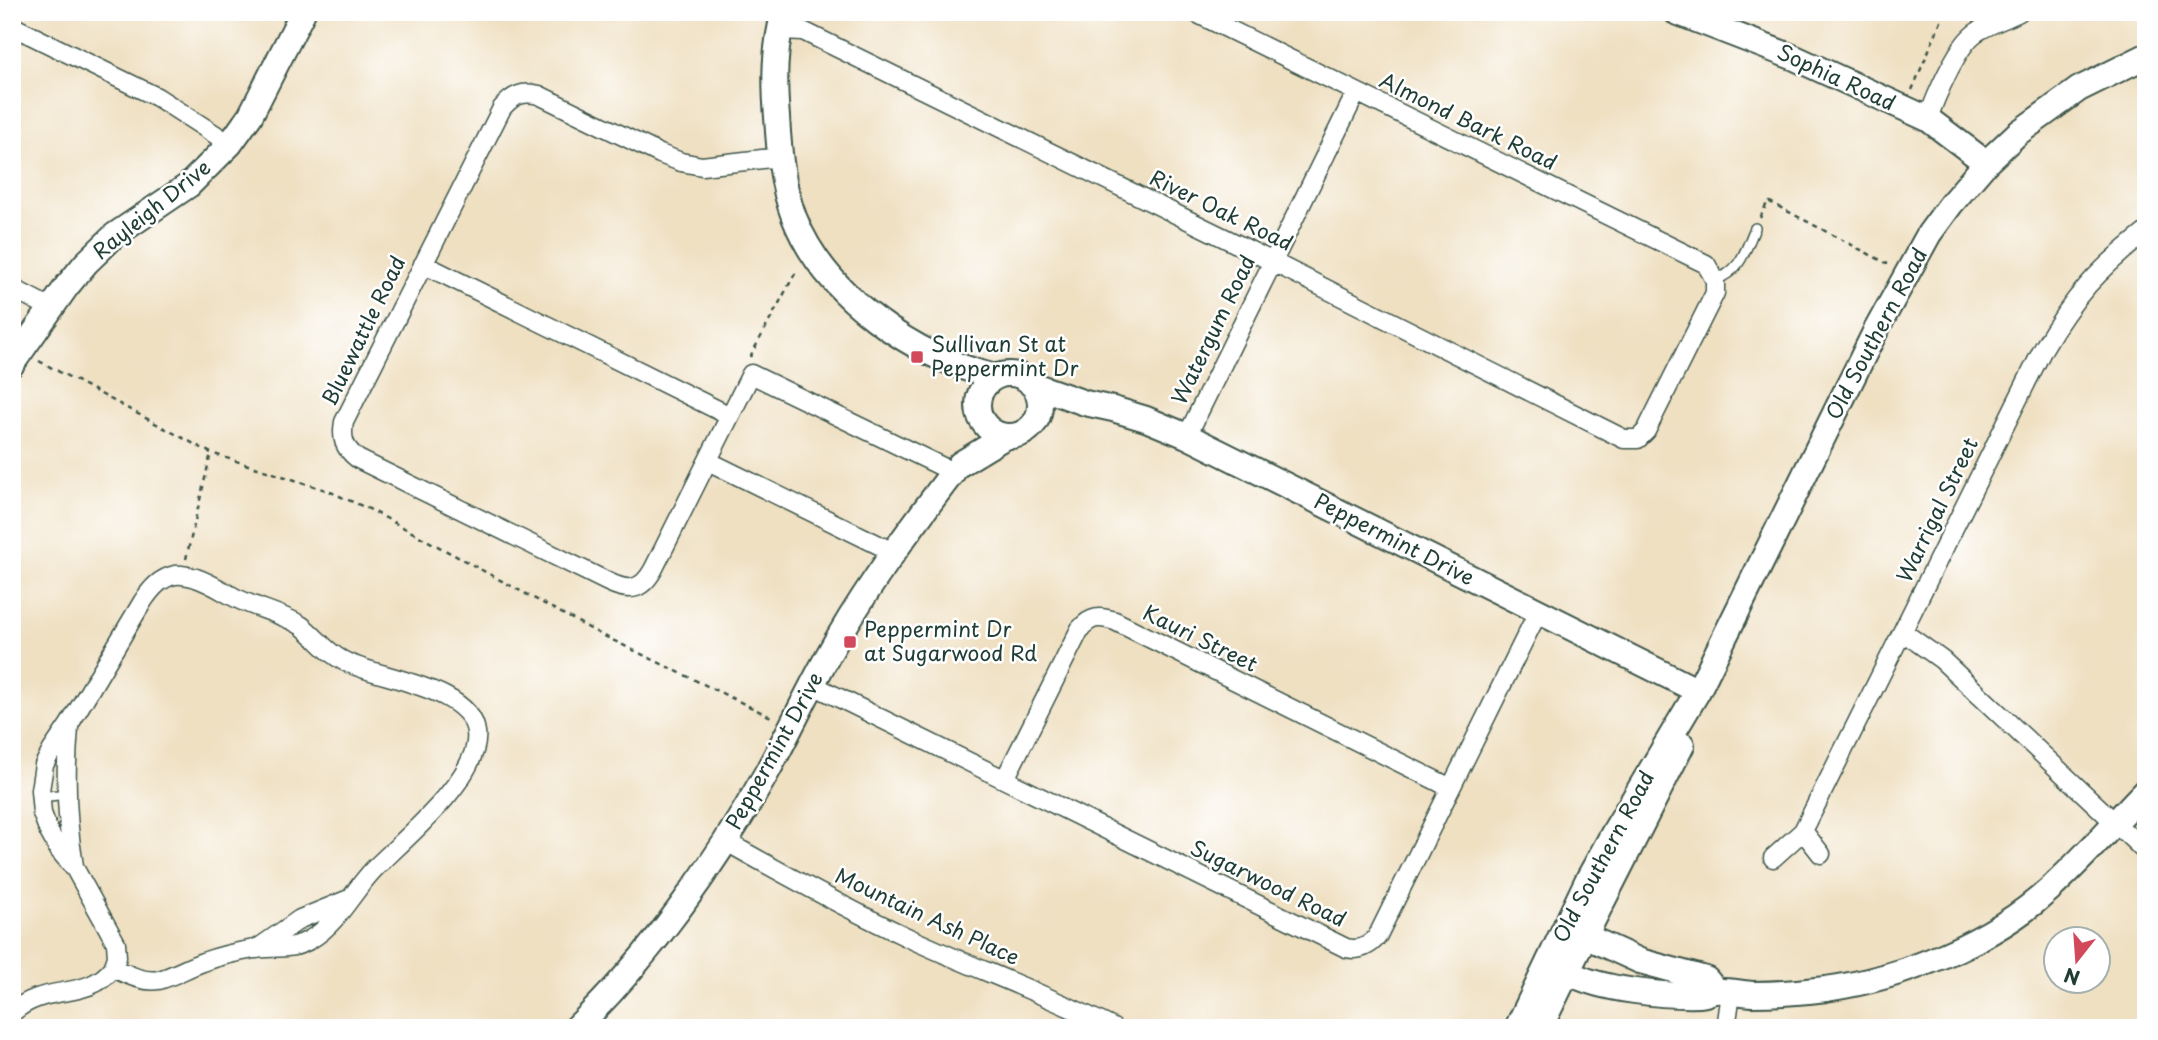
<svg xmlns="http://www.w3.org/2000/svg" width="2158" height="1040" viewBox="0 0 2158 1040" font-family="'Playpen Sans',sans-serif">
  <rect width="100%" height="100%" fill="#fff"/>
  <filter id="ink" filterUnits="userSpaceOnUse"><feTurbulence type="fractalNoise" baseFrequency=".0143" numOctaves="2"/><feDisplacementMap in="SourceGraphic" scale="14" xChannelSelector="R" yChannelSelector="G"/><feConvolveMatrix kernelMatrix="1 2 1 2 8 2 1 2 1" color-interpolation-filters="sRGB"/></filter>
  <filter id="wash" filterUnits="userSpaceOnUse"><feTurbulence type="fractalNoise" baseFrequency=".00686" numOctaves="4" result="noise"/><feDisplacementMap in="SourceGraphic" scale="28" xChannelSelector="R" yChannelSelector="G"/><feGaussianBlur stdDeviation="1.57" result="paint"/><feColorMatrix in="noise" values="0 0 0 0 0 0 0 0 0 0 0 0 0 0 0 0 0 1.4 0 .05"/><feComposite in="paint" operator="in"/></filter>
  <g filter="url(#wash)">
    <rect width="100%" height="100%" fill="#efe0c2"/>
  </g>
  <g filter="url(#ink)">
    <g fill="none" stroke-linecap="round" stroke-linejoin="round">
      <g stroke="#3e5549" stroke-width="12">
        <path id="lane" d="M1715 280C1741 271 1745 251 1755 228
          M40 797 67 794"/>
      </g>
      <g stroke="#3e5549" stroke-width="21">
        <path id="street" d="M12 26 157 97 230 144
          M780 30 803 31 1247 249 1624 439H1638L1646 431 1715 293V280L1706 264 1194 12
          M1928 119C1935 98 1956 49 1973 35 1983 26 2006 19 2019 12
          M780 157 702 166 681 162 660 154 539 95C523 91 513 95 502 108L344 422C341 439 344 448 358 459L608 582C629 592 641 591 653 570L751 374 953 472 960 464
          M423 264 730 416
          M12 288 51 308
          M1187 436 1356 93
          M708 461 893 552
          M1903 632 1942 660 2146 852
          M811 684 1346 948C1359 951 1368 947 1377 937L1538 612
          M69 727C65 773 66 820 74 866
          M1005 779 1080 629C1091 616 1100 616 1115 621L1451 788
          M1803 831 1821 854
          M725 841C785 875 846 909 909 938 976 969 1046 994 1113 1028
          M1773 858 1803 831 2043 349C2073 297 2099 269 2146 232
          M257 949 300 919 349 899
          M12 1013C45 982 87 1002 113 968 127 974 143 983 159 980 174 976 188 967 203 962 219 956 237 952 254 949 275 946 292 951 311 939 338 923 352 892 374 869 403 840 482 776 476 732 470 686 377 679 342 660 326 652 316 637 302 626 283 614 259 609 238 599 224 592 211 583 196 578 189 576 182 574 175 575 160 578 151 589 143 601L69 725 52 750 44 765 40 790 42 813 49 832 59 850 75 869 116 943 117 957 113 968
          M1726 1028 1731 993"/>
      </g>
      <g stroke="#3e5549" stroke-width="28">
        <path id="secondary" d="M784 12C774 48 774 81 777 117 779 150 782 186 794 217 825 297 915 357 995 377
          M1676 12 1795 58 1928 119 1986 163
          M12 364 67 286 86 263 115 235 189 185 230 144 250 116 303 12
          M978 405a31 31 0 1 1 62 0a31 31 0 1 1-62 0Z
          M1031 384 1085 403 1113 409 1146 419 1187 436 1698 691
          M960 464 1006 436
          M1572 942 1585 936 1640 961 1706 979 1716 991
          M1553 953C1558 959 1563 969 1570 973 1600 990 1665 996 1700 995 1705 995 1709 992 1715 991 1724 990 1741 993 1752 994 1776 994 1801 992 1826 989 1903 978 1992 942 2050 889 2084 858 2114 823 2146 790
          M576 1028C650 957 716 863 766 774 791 729 812 682 838 638 872 580 912 526 953 472
          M1517 1028 1587 881 1614 832 1698 691 1876 330 1929 234 1951 204 1986 163 2018 133 2079 89 2146 56
          M1540 1028 1585 936 1682 745"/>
      </g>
      <path stroke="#3e5549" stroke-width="2.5" stroke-dasharray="5 5" stroke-linecap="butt" d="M1912 90 1945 12
        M1760 218 1768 201 1888 264
        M750 357 797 270
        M39 361 211 453 326 490 371 510 598 633 771 717
        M186 559 211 453"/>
      <use href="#lane" stroke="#fff" stroke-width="9"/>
      <use href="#street" stroke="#fff" stroke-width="18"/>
      <use href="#secondary" stroke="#fff" stroke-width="24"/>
    </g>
  </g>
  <g fill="#d1495b" stroke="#fff" stroke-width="2.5">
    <rect x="910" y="350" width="14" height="14" rx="3.5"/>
    <rect x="843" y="635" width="14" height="14" rx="3.5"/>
  </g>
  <g text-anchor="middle" stroke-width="5" stroke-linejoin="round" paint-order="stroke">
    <g font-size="21" fill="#1f3d34" stroke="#fff">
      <text transform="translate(1836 78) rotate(25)" y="7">Sophia Road</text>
      <text transform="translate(1468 122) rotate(26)" y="7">Almond Bark Road</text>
      <text transform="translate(152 210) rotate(-39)" y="7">Rayleigh Drive</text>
      <text transform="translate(1221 211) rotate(26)" y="7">River Oak Road</text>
      <text transform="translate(1214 330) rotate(-64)" y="7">Watergum Road</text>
      <text transform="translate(364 331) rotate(-64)" y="7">Bluewattle Road</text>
      <text transform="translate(1877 334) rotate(-62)" y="7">Old Southern Road</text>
      <text transform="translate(1938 510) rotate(-64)" y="7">Warrigal Street</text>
      <text transform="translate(1394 540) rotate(27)" y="7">Peppermint Drive</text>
      <text transform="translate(1200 639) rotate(26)" y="7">Kauri Street</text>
      <text transform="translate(775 751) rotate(-61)" y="7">Peppermint Drive</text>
      <text transform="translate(1604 857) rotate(-62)" y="7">Old Southern Road</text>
      <text transform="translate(1268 884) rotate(26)" y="7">Sugarwood Road</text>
      <text transform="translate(927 917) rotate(25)" y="7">Mountain Ash Place</text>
    </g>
    <g font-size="21" fill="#1f3d34" stroke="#fff" text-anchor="start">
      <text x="931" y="352">Sullivan St at<tspan x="931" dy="24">Peppermint Dr</tspan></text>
      <text x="864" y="637">Peppermint Dr<tspan x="864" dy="24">at Sugarwood Rd</tspan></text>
    </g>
  </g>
  <rect width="2158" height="1040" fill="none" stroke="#fff" stroke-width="42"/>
  <g transform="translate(2077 960) rotate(197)"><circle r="33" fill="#ffffff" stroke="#a5b1ae" stroke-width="2"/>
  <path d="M0-5L12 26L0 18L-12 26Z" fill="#d1495b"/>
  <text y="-10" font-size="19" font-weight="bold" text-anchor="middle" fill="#1f3d34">N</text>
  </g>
</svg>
